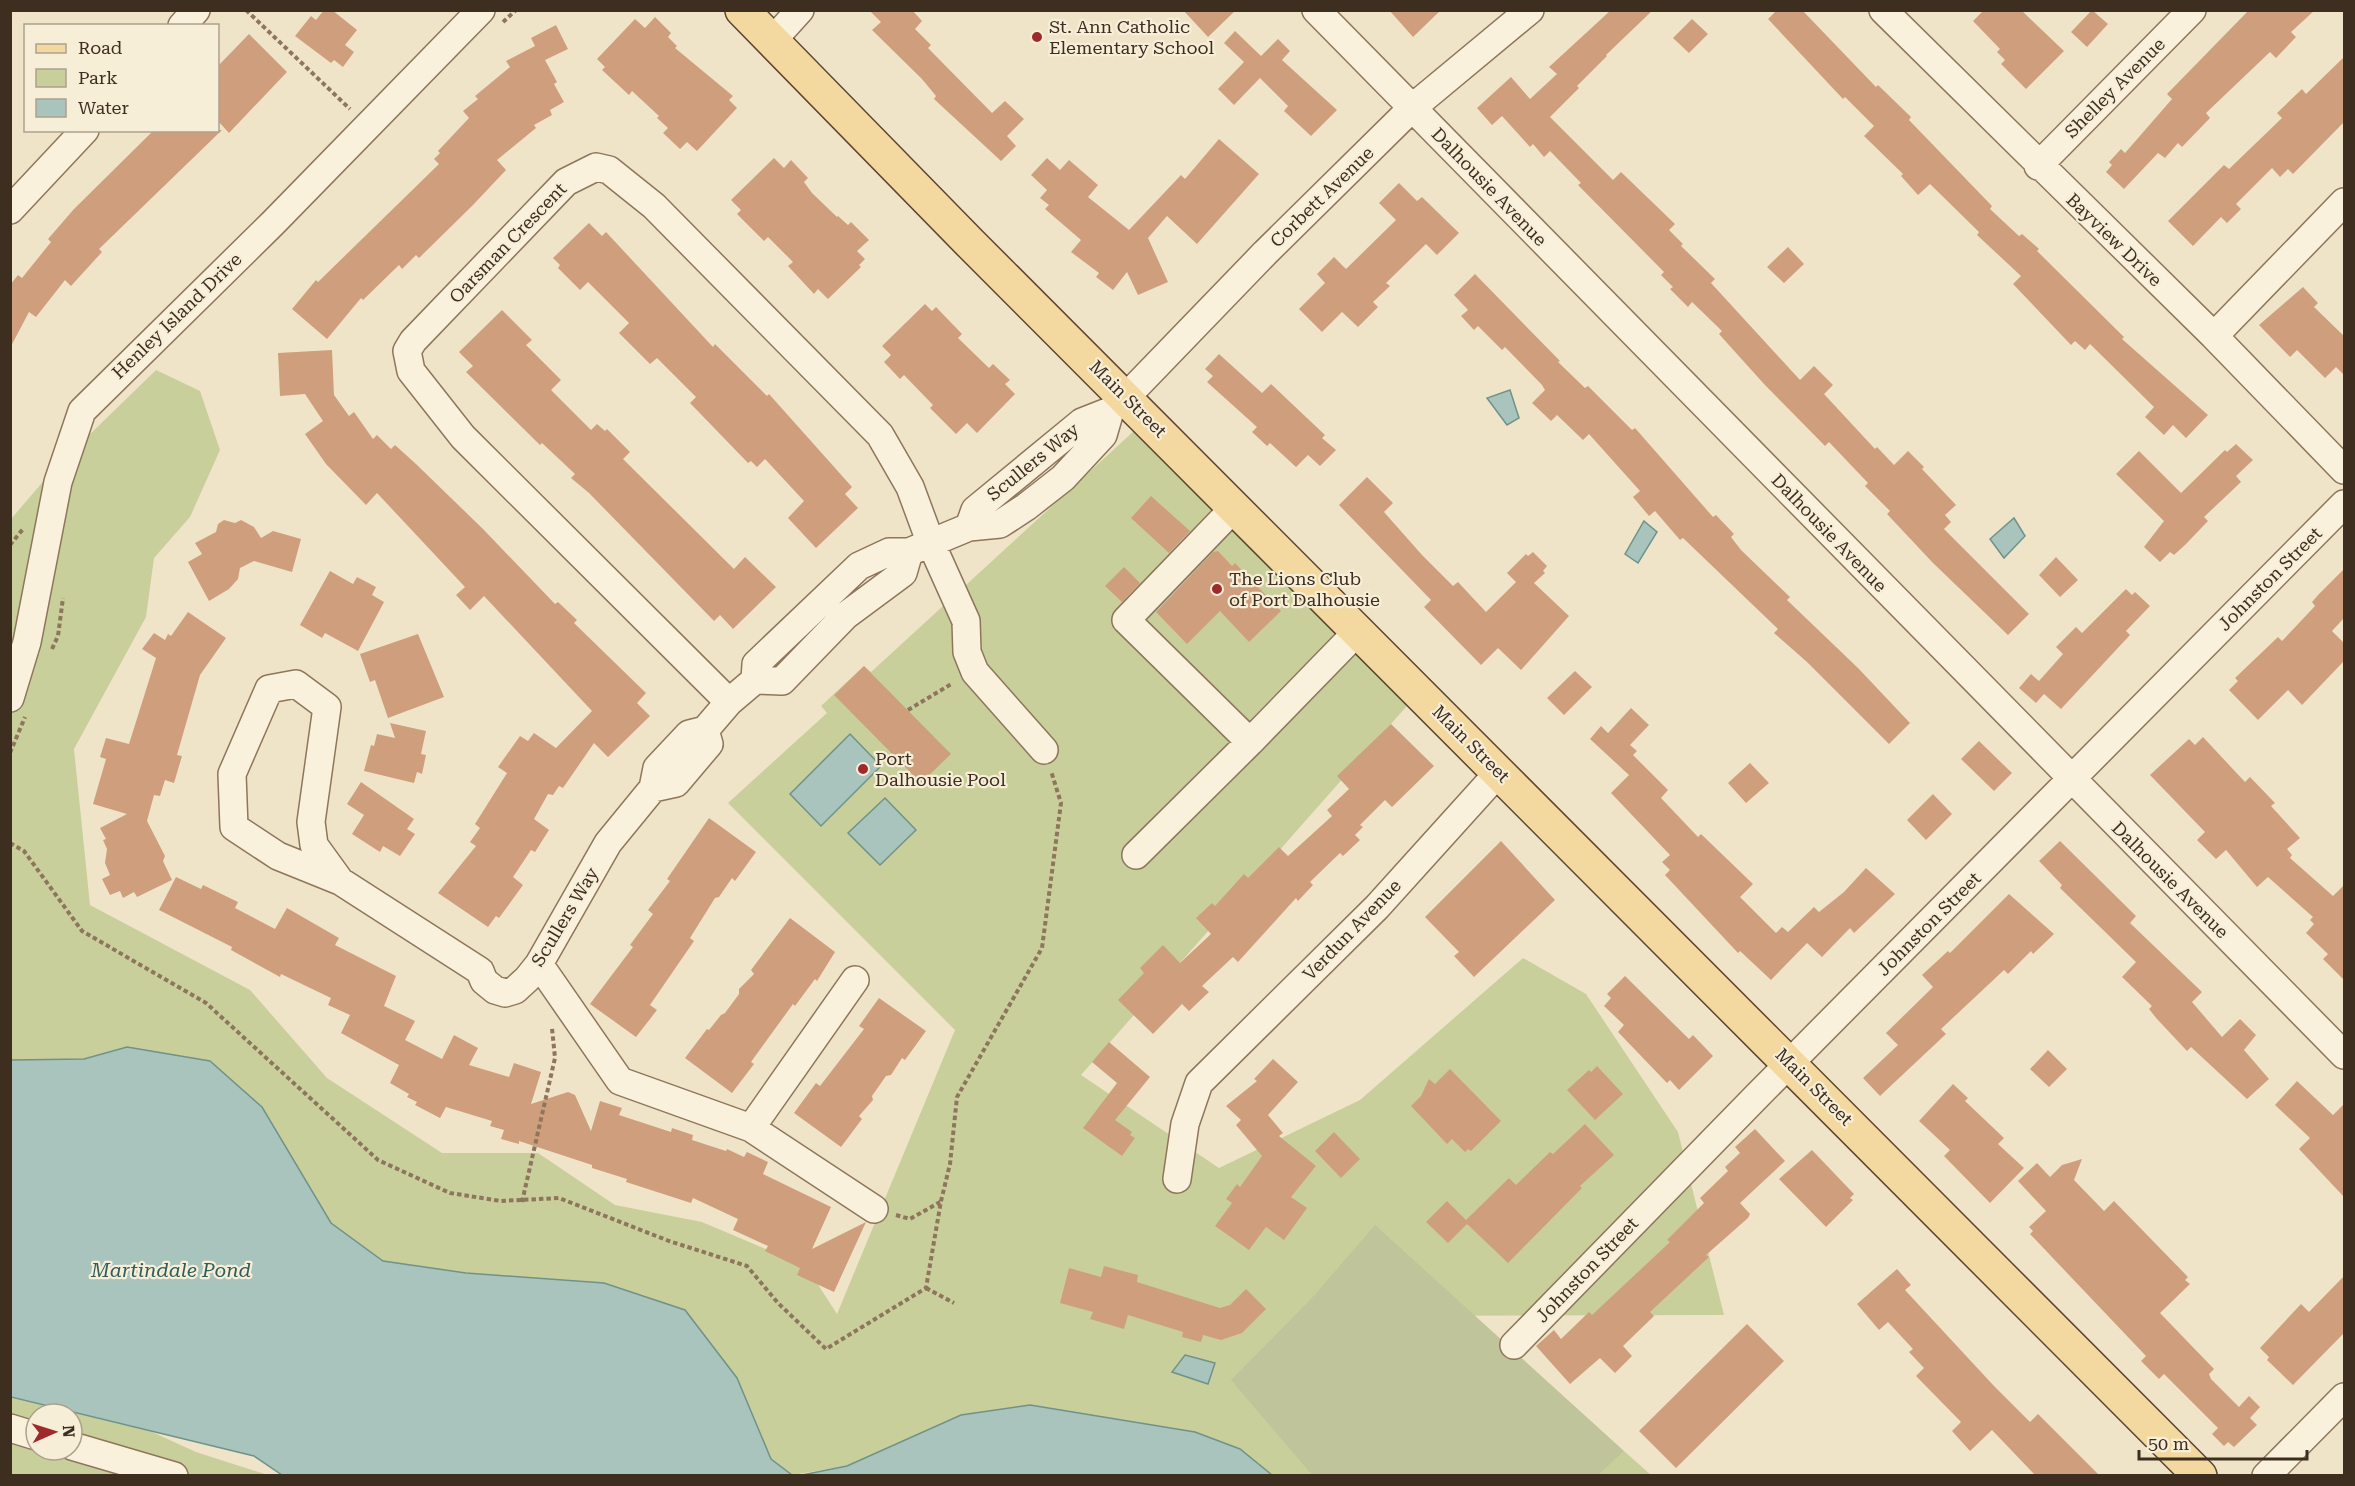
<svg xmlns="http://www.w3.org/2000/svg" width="2355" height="1486" viewBox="0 0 2355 1486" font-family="'Roboto Serif',serif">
  <rect width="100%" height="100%" fill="#f0e4c8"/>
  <path fill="#c9cf9b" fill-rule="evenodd" d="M156 370 200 391 220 450 190 517 154 558 146 617 74 749 90 905 250 990 327 1078 442 1153H538L615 1205 702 1222 806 1266 837 1314 955 1030 728 803 827 713 821 706 864 666 871 672 1147 419 1421 690 1081 1075 1219 1168 1360 1100 1523 958 1586 994 1678 1132 1724 1315 1386 1316 1430 1475H1272L1239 1449 961 1415 847 1466 792 1475 771 1459 737 1378 685 1310 466 1273 383 1261 331 1223 262 1107 127 1047 84 1059 11 1060V519L53 470Z
    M11 1397 150 1431 196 1452 268 1475 11 1476ZM36 1414H72V1450H36Z
    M1575 1444 1624 1451 1651 1475 1504 1476Z"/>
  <path fill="#bfc49a" d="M1375 1225 1624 1451 1598 1475H1312L1231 1380 1311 1299Z"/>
  <path fill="#a9c4bc" stroke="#6f938a" stroke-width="1.5" d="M1510 390 1519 418 1507 425 1487 398Z
    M2014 518 2025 536 2004 558 1990 539Z
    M1644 521 1657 532 1638 563 1625 554Z
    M850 734 881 766 821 826 790 794Z
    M885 798 916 830 880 865 848 833Z
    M127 1047 210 1061 262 1107 331 1223 383 1261 466 1273 604 1283 685 1310 737 1378 771 1459 792 1475H282L254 1456 11 1397V1060L84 1059Z
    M1185 1355 1215 1363 1208 1384 1172 1372Z
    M1030 1405 1195 1432 1240 1449 1272 1475H802L847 1466 961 1415Z"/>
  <path fill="#cf9f7d" d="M324 10H332L357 30 345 45 354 52 343 67 334 60 331 63 295 36 311 16 316 20Z
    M869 10H912L922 21 915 29 931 45 928 48 992 113 1005 101 1024 119 1007 136 1016 146 1001 161 934 99 936 96 922 79 872 30 881 22Z
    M1183 10H1236L1208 37Z
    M1389 10H1441L1413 37Z
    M1611 10H1653L1606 55 1607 56 1577 86 1579 88 1550 117 1613 180 1621 172 1675 224 1669 230 1683 244 1681 246 1715 279 1711 283 1800 380 1814 366 1833 385 1824 394 1875 449 1877 447 1894 465 1908 451 1924 467 1922 469 1956 505 1945 515 1951 522 1944 529 2029 614 2008 635 1933 563 1887 514 1890 511 1865 486 1868 483 1829 442 1825 446 1764 384 1719 334 1722 331 1692 302 1688 307 1670 289 1673 287 1661 275 1664 272 1578 185 1581 183 1550 151 1544 157 1533 144 1530 147 1502 116 1492 125 1477 108 1511 77 1530 99 1557 74 1549 67Z
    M1777 10H1802L1876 87 1878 85 1911 117 1909 120 1992 206 1990 209 2019 236 2022 234 2039 249 2037 251 2124 337 2122 339 2208 415 2186 438 2173 425 2164 435 2145 417 2154 407 2090 344 2085 350 2075 341 2071 345 2013 284 2021 276 1977 235 1979 232 1930 184 1918 195 1901 176 1903 174 1864 136 1874 126 1845 97 1843 99 1768 19Z
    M1984 10H2021L2064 51 2026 89 2001 64 2005 60 1997 52 2000 49 1973 21Z
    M2092 10 2108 24 2087 47 2071 32Z
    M2249 10H2315L2291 32 2296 37 2276 58 2270 52 2206 113 2210 118 2182 147 2178 143 2165 158 2158 153 2124 189 2106 172 2112 165 2109 162 2121 149 2125 153 2172 99 2167 94Z
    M655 17 671 33 668 37 677 46 675 48 733 96 729 100 737 108 697 151 687 142 680 149 663 133 668 128 657 118 659 116 632 91 629 95 602 70 605 67 597 59 635 19 645 28Z
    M1692 19 1708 34 1689 53 1673 38Z
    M556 25 568 49 545 60 557 82 554 84 564 102 550 110 552 115 534 125 536 128 497 160 506 170 472 206 419 258 416 255 402 269 399 265 363 300 361 298 327 339 292 309 316 280 318 282 439 164 434 159 440 153 438 151 469 118 463 111 478 99 475 96 510 67 506 61 535 46 531 38Z
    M1235 31 1261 56 1278 39 1290 51 1282 60 1337 110 1311 136 1284 111 1288 106 1260 78 1234 105 1218 89 1244 62 1224 43Z
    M249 34 287 72 229 133 218 121V66Z
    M2344 57V122L2293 174 2288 169 2280 177 2272 168 2236 204 2241 209 2227 223 2221 217 2193 246 2168 221 2224 165 2229 169 2282 118 2277 113 2302 89 2306 94Z
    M154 130H222L99 249 102 252 71 286 65 280 36 317 29 312 10 348V285L18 275 22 278 51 242 48 239 74 209Z
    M1219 139 1259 174 1197 244 1167 216 1148 238 1168 282 1138 295 1127 272 1113 290 1096 277 1099 273 1071 252 1081 240 1045 209 1049 205 1040 198 1047 190 1031 175 1047 158 1060 170 1069 160 1098 185 1088 197 1129 230 1181 175 1185 179Z
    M774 158 784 168 791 160 808 178 804 182 812 193 837 217 838 216 848 225 851 222 869 240 857 251 865 259 859 265 861 267 828 299 818 289 814 294 788 266 793 262 768 237 764 241 737 214 741 210 731 200Z
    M1399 183 1417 201 1422 197 1459 233 1437 255 1426 244 1386 283 1390 286 1373 302 1378 307 1358 327 1342 312 1322 332 1299 309 1325 283 1317 274 1334 257 1346 269 1396 220 1379 203Z
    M589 223 602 236 606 232 713 347 715 344 767 396 769 394 852 487 845 494 858 508 816 548 788 518 804 501 765 459 757 467 751 461 748 463 690 403 696 397 657 358 650 364 619 333 629 323 588 282 580 290 558 268 560 265 553 258Z
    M1788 247 1804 264 1784 283 1767 267Z
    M1475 274 1560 361 1558 362 1585 388 1588 386 1632 430 1635 428 1713 517 1716 515 1734 534 1731 537 1741 550 1790 597 1787 600 1858 668 1910 723 1889 744 1807 662 1774 633 1778 629 1683 538 1680 540 1655 511 1649 516 1633 497 1640 491 1589 434 1583 440 1557 415 1551 421 1532 403 1545 390 1542 385 1505 347 1502 350 1478 326 1474 330 1461 316 1468 310 1454 295Z
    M2303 287 2318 303 2314 307 2344 336V375L2336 367 2325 378 2297 350 2290 357 2259 325Z
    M925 304 932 311 936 307 962 334 958 338 989 368 993 364 1010 380 1005 384 1015 394 977 433 967 423 956 434 930 408 933 405 904 375 900 379 884 362 891 355 882 346Z
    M502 310 532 340 526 345 561 380 551 390 591 430 597 424 605 431 607 429 630 452 623 459 734 569 745 557 776 587 733 629 720 615 714 621 589 493 571 478 575 474 542 443 540 445 466 372 473 366 459 352Z
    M332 350 334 395 349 416 354 412 373 439 377 435 391 449 395 445 416 464 483 529 555 604 558 602 577 620 574 623 646 693 637 703 650 716 608 757 594 743 563 788 559 786 553 795 548 794 534 819 549 830 535 852 531 850 513 877 523 885 499 918 496 916 488 927 438 893 476 846 470 842 480 828 475 824 507 773 498 767 520 736 528 741 534 733 556 748 592 711 484 596 470 610 456 595 465 587 377 493 366 505 326 464 305 434 323 421 305 394 280 396 278 353Z
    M1219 354 1262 393 1271 384 1325 435 1322 438 1336 450 1320 466 1308 455 1296 467 1270 443 1267 446 1252 432 1257 427 1207 382 1213 376 1205 369Z
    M2236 444 2253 460 2236 476 2241 482 2204 517 2208 521 2186 544 2174 555 2170 552 2160 562 2144 547 2164 521 2116 474 2139 451 2181 493 2225 450 2227 452Z
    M1367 477 1393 503 1384 512 1422 555 1453 586 1458 582 1486 612 1516 582 1507 573 1526 554 1528 556 1533 552 1547 566 1543 571 1545 573 1534 583 1569 616 1521 670 1498 648 1481 665 1424 607 1431 600 1339 505Z
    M1151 496 1190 531 1169 553 1131 518Z
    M224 520 235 523 241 520 254 527 261 538 273 531 301 539 292 572 254 561 240 568 238 579 229 589 209 601 188 562 202 554 195 543 216 532 218 524Z
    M1218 551 1232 566 1235 563 1281 611 1249 642 1220 611 1187 644 1156 612 1213 552Z
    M2056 557 2078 580 2060 597 2039 575Z
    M1124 567 1140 583 1122 602 1105 586Z
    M2344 569V618L2332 631 2344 643V661L2302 705 2288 690 2258 720 2229 690 2238 681 2235 678 2278 637 2282 641 2315 606 2312 602 2319 594Z
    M330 571 353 584 357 577 376 587 372 595 384 602 358 651 325 633 322 638 300 625Z
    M2126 589 2132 595 2135 592 2150 606 2126 631 2130 635 2061 709 2044 694 2036 703 2019 688 2031 674 2039 681 2063 654 2056 647 2076 627 2082 633Z
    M188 612 226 638 200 675 177 755 182 756 174 783 165 780 160 796 154 795 147 821 165 856 163 861 172 880 137 897 134 892 123 898 120 891 110 895 102 879 110 875 105 863 107 849 103 840 106 839 100 828 127 814 93 804 106 759 100 757 106 738 129 744 156 658 142 649 154 633 165 640 168 634 171 636Z
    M418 634 444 697 388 718 375 680 370 682 360 654Z
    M864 666 951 754 921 783 834 695Z
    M1575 671 1592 687 1564 715 1547 698Z
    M1631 708 1649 725 1630 745 1637 751 1633 755 1668 790 1661 798 1698 837 1701 834 1753 884 1740 897 1776 933 1782 927 1788 932 1814 907 1819 912 1844 892 1866 868 1895 894 1854 933 1850 928 1822 957 1807 943 1771 980 1740 951 1738 953 1665 875 1670 870 1662 862 1670 855 1611 793 1629 775 1590 739 1601 726 1608 733Z
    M390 723 426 731 421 754 426 755 422 774 417 772 414 783 364 771 371 745 374 746 377 734 395 738Z
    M1391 724 1434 766 1392 807 1385 800 1360 825 1363 827 1355 835 1360 840 1343 856 1340 853 1312 880 1310 882 1313 885 1298 901 1296 898 1238 962 1233 957 1202 986 1209 992 1189 1011 1182 1004 1153 1034 1118 1000 1144 973 1140 968 1163 945 1180 963 1211 934 1196 918 1212 903 1215 906 1244 874 1248 878 1279 847 1288 856 1332 816 1327 810 1349 789 1337 776Z
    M2203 737 2245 782 2250 777 2275 803 2271 806 2300 838 2287 849 2292 855 2290 858 2333 896 2344 885V980L2323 959 2328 954 2306 933 2314 924 2310 920 2313 917 2268 877 2257 887 2226 850 2216 859 2197 840 2205 832 2150 775 2189 739 2195 745Z
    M1979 741 2012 773 1994 791 1961 759Z
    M1750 763 1769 783 1746 803 1728 783Z
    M361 782 414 819 407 829 415 834 400 856 383 846 380 852 352 834 364 815 347 804Z
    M1933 794 1952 814 1926 840 1907 820Z
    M709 818 756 852 735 881 732 878 719 897 715 898 690 938 694 941 650 1005 657 1010 636 1037 590 1004 633 947 630 945 653 914 648 910 670 881 667 879Z
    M1501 841 1555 900 1474 977 1454 956 1459 952 1425 917Z
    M2060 841 2136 916 2130 923 2202 992 2192 1002 2222 1037 2240 1019 2256 1035 2244 1050 2269 1079 2247 1099 2191 1047 2187 1051 2157 1019 2149 1009 2152 1006 2122 977 2136 962 2060 888 2062 885 2039 861Z
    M176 877 201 889 203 885 238 902 235 908 275 929 287 908 339 938 335 945 396 976 384 1006 415 1021 405 1040 442 1059 454 1035 478 1048 469 1065 509 1077 514 1063 541 1072 531 1104 568 1092 575 1095 591 1131 600 1101 622 1108 619 1115 671 1132 672 1128 693 1135 692 1140 726 1151 727 1149 744 1157 747 1152 768 1162 763 1174 831 1207 812 1249 866 1222 834 1292 797 1275 800 1268 765 1251 768 1246 733 1230 738 1219 693 1198 691 1203 626 1182 627 1179 592 1168V1165L519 1141V1144L501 1139 504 1130 490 1126 492 1121 446 1107 440 1118 415 1105 417 1102 407 1097 409 1094 390 1083 399 1065 341 1033 350 1015 328 1005 331 998 281 974 280 977 231 950 232 947 159 910Z
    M2009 894 2054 934 2033 954 2031 951 2008 974 2004 970 1941 1029 1946 1034 1880 1096 1863 1078 1898 1045 1886 1033 1933 987 1922 975 1948 951 1950 953Z
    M790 918 835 952 817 981 815 979 795 1006 793 1004 751 1062 754 1064 732 1093 685 1058 707 1029 709 1030 721 1015 725 1013 739 994V989L754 974 751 970Z
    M1625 976 1689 1039 1693 1035 1713 1056 1679 1090 1670 1080 1667 1083 1618 1032 1624 1025 1604 1006 1611 998 1607 994Z
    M879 998 926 1031 905 1060 902 1058 891 1075 886 1076 872 1096 873 1100 859 1116 862 1119 841 1147 794 1113 816 1083 820 1086 864 1029 859 1026Z
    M1109 1042 1150 1077 1115 1120 1132 1132 1130 1135 1135 1138 1122 1156 1083 1128 1117 1083 1092 1062Z
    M2048 1050 2067 1069 2049 1087 2030 1069Z
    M1273 1059 1298 1082 1268 1115 1283 1133 1279 1136 1316 1166 1291 1197 1307 1208 1284 1240 1266 1227 1249 1250 1215 1226 1232 1203 1226 1199 1237 1184 1240 1187 1262 1156 1236 1125 1241 1120 1226 1106 1257 1081 1254 1079Z
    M1597 1066 1623 1094 1595 1120 1567 1090 1589 1070 1591 1072Z
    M1450 1069 1501 1121 1471 1151 1468 1149 1465 1152 1452 1139 1447 1144 1411 1106 1421 1096 1429 1079 1435 1084Z
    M2297 1081 2333 1115 2344 1104V1197L2299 1149 2310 1138 2275 1105Z
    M1953 1084 1968 1098 1965 1101 2004 1138 1998 1144 2024 1168 1990 1203 1944 1156 1950 1150 1919 1121Z
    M1585 1124 1614 1155 1580 1186 1582 1188 1508 1263 1467 1224 1448 1243 1426 1222 1447 1201 1466 1220 1509 1178 1516 1185 1550 1152 1553 1154Z
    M1755 1129 1785 1161 1740 1203 1750 1214 1748 1218 1706 1255 1709 1257 1650 1312 1654 1316 1623 1346 1632 1356 1615 1373 1600 1358 1570 1384 1536 1346 1554 1330 1561 1339 1589 1312 1592 1315 1670 1242 1667 1240 1704 1203 1700 1198 1728 1171 1725 1167 1740 1153 1735 1147Z
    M1334 1132 1360 1159 1341 1178 1315 1151Z
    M1812 1150 1854 1194 1850 1198 1853 1200 1826 1227 1779 1179Z
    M2082 1159 2074 1180 2104 1211 2114 1201 2188 1277 2185 1280 2190 1284 2160 1313 2214 1369 2209 1374 2211 1379 2239 1407 2249 1396 2260 1407 2250 1418 2257 1425 2234 1447 2228 1442 2224 1446 2212 1434 2218 1428 2164 1374 2159 1379 2141 1361 2146 1356 2030 1234 2033 1231 2029 1227 2046 1211 2018 1181 2037 1163 2050 1177 2062 1165Z
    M1104 1266 1138 1275 1137 1282 1220 1308 1230 1305 1246 1289 1266 1309 1242 1333 1221 1340 1203 1335 1201 1342 1182 1337 1183 1332 1128 1315 1124 1329 1090 1319 1093 1312 1060 1303 1069 1268 1101 1277Z
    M1897 1269 1911 1285 1905 1290 1994 1386 2030 1422 2038 1414 2100 1476H2036L1992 1430 1970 1451 1952 1431 1961 1422 1916 1376 1924 1368 1909 1352 1913 1349 1888 1322 1879 1330 1857 1304Z
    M2344 1276V1333L2293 1385 2267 1360 2269 1357 2260 1348 2301 1304 2309 1312Z
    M1747 1324 1784 1361 1676 1468 1639 1431Z"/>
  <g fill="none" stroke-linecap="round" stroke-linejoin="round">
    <g stroke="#8d765c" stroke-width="30">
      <path id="minor" d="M1316 10 2344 1055
        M1883 10 2214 336 2344 470
        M182 26 196 10
        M772 41 800 10
        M2038 166 2192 10
        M10 210 85 130
        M2214 336 2344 202
        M1235 507 1126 620 1250 742 1358 631
        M969 527 975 510 1082 422 1110 411 1126 397 1265 253 1412 108 1530 10
        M755 680 756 664 859 566 889 552H909L969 527 1000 524 1026 507 1063 478 1103 435 1110 411
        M10 698 27 642 58 482 82 411 273 223 481 10
        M729 702 463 437 411 371 407 351 413 341 566 182 596 167 609 170 654 206 880 435 910 487 930 541 966 621 967 652 975 672 1044 750
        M653 788 676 783 709 744 705 730
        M1136 855 1250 742
        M340 881 314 845 311 822 327 707 296 684 269 689 232 774 234 827 278 856 340 881 480 971 484 981 495 990 505 993 515 990 527 979 539 964 608 843 653 788 657 768 689 734 705 730 729 702 755 680 782 681 845 616 903 573 909 552
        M539 964 620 1081 751 1128 874 1209
        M751 1128 855 980
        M1177 1179 1185 1124 1199 1083 1377 907 1499 772
        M1514 1345 1758 1095 2344 504
        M10 1428 36 1436
        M72 1446 174 1476
        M2266 1476 2344 1397"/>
    </g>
    <g stroke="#5b4430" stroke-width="36">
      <path id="major" d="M742 10 971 244 2200 1476"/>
    </g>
    <path stroke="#8d765c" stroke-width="4" stroke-dasharray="4.5 3" stroke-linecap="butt" d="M246 10 350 109
      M503 22 516 10
      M10 545 23 529
      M52 649 58 636 63 598
      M908 710 953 683
      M10 753 25 717
      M10 843 24 851 82 931 206 1003 378 1160 450 1193 501 1201 559 1198 669 1241 747 1266 778 1303 826 1349 926 1288 941 1201 950 1164 957 1097 1042 948 1061 803 1051 771
      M522 1202 555 1058 552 1028
      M896 1215 910 1219 940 1202
      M926 1288 954 1303"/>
    <use href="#minor" stroke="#faf1dc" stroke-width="27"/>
    <use href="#major" stroke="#f3d9a0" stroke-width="33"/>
  </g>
  <g fill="#9e2a2b" stroke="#f7eed8" stroke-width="2">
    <circle cx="1037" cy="37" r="6"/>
    <circle cx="1217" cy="589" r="6"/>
    <circle cx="863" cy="769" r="6"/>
  </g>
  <g text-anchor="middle" stroke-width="4.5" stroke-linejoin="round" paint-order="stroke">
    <g font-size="18" fill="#3d2e20" stroke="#f7eed8" text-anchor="start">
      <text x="1049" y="33">St. Ann Catholic<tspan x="1049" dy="21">Elementary School</tspan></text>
      <text x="1229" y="585">The Lions Club<tspan x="1229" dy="21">of Port Dalhousie</tspan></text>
      <text x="875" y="765">Port<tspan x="875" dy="21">Dalhousie Pool</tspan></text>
    </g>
    <g font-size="18" fill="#3d2e20" stroke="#f7eed8">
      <text transform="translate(2115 88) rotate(-45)" y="6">Shelley Avenue</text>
      <text transform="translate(1489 187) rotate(46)" y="6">Dalhousie Avenue</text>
      <text transform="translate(1322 197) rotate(-44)" y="6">Corbett Avenue</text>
      <text transform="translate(2114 240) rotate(44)" y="6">Bayview Drive</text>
      <text transform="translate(508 243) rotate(-46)" y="6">Oarsman Crescent</text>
      <text transform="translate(177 316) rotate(-44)" y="6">Henley Island Drive</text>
      <text transform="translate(1128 399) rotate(45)" y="6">Main Street</text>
      <text transform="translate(1033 462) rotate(-39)" y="6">Scullers Way</text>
      <text transform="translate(1829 533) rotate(46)" y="6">Dalhousie Avenue</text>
      <text transform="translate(2270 579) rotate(-45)" y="6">Johnston Street</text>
      <text transform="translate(1471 744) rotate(45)" y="6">Main Street</text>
      <text transform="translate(2170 880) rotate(45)" y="6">Dalhousie Avenue</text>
      <text transform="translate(565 917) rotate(-59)" y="6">Scullers Way</text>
      <text transform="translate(1929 924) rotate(-45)" y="6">Johnston Street</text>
      <text transform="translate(1352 930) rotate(-46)" y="6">Verdun Avenue</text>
      <text transform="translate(1814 1087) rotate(45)" y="6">Main Street</text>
      <text transform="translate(1587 1270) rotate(-46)" y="6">Johnston Street</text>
    </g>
    <g font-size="20" font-style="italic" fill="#2f5d5a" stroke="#f7eed8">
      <text x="171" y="1277">Martindale Pond</text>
    </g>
  </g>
  <rect width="2355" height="1486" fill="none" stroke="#3d2e20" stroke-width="24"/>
  <rect x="24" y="24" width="195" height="108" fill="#f7eed8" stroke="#ada18e" stroke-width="1.5"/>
  <rect x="36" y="44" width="30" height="9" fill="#f3d9a0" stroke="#ada18e" stroke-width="1.5"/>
  <text x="78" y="54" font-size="18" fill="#3d2e20">Road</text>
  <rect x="36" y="69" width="30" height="18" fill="#c9cf9b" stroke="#ada18e" stroke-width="1.5"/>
  <text x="78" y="84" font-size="18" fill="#3d2e20">Park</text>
  <rect x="36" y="99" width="30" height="18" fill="#a9c4bc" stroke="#ada18e" stroke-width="1.5"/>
  <text x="78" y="114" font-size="18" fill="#3d2e20">Water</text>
  <g transform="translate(54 1432) rotate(87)"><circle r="28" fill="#f7eed8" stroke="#ada18e" stroke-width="1.5"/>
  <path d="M0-4.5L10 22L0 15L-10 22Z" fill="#9e2a2b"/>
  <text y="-9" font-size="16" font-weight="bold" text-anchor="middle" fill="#3d2e20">N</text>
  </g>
  <path d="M2139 1450v9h168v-9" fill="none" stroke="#3d2e20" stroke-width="3"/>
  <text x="2148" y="1450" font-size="18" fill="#3d2e20" stroke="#f7eed8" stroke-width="4.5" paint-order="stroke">50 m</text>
</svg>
